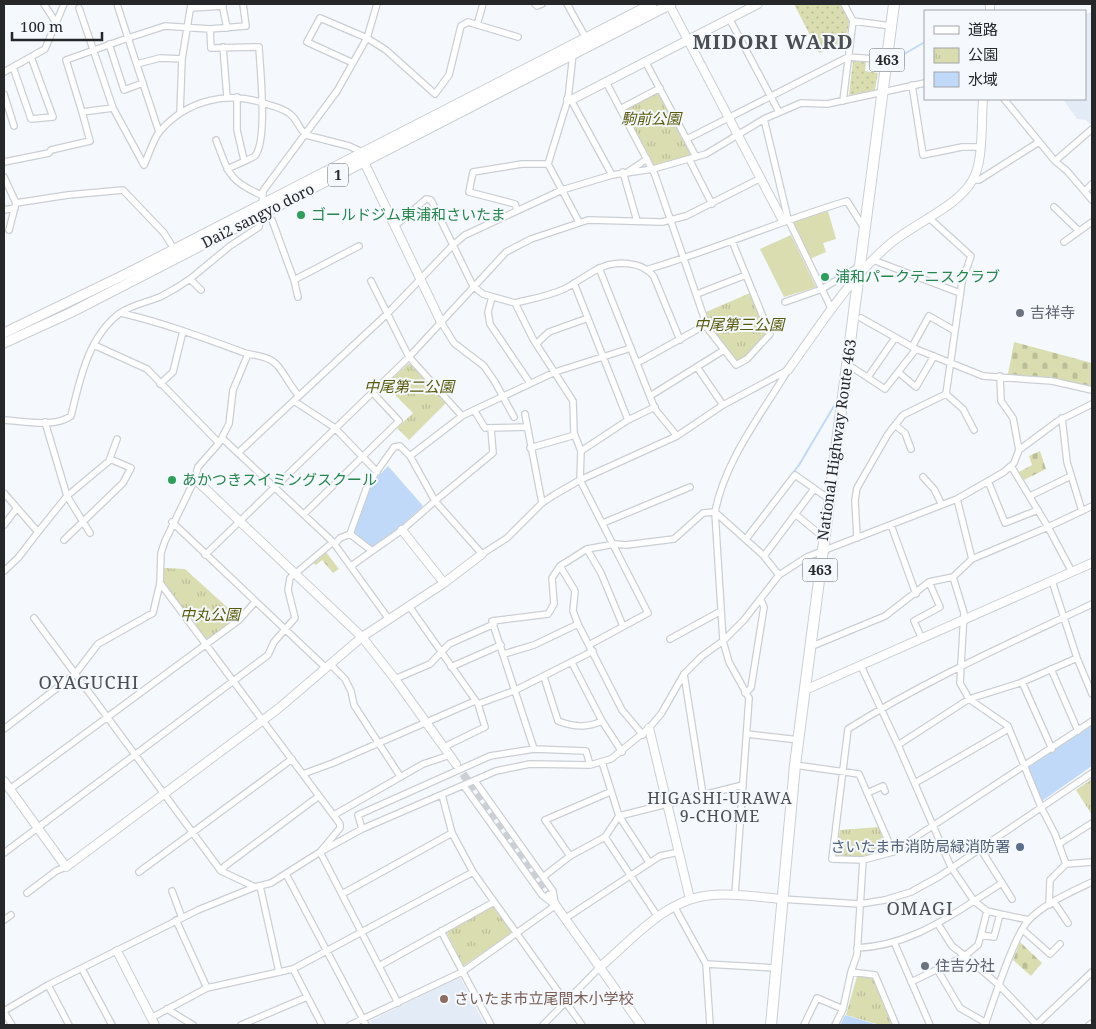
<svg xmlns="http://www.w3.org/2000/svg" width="1096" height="1029" viewBox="0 0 1096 1029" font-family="'Noto Serif','Noto Sans JP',serif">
  <defs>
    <pattern id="grass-dots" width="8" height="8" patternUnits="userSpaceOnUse" patternTransform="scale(1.25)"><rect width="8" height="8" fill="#daddb0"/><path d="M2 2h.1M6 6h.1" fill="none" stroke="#bbbe97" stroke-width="1.8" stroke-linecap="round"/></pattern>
    <pattern id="cemetery-stones" width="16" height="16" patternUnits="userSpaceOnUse" patternTransform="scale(1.25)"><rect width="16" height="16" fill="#daddb0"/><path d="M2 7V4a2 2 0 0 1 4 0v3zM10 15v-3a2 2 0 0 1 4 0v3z" fill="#bbbe97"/></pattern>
    <pattern id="park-tufts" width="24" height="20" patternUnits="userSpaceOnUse" patternTransform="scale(1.25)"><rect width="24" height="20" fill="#daddb0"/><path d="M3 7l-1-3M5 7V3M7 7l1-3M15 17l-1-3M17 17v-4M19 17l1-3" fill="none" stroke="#bbbe97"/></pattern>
  </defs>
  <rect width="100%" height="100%" fill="#f5f9fe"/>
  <path fill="#e3ebf6" d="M1092 12V126L1086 120 1077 119 1063 99H1085V14Z
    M460 977 485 1025H372L370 1021Z"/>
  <path fill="url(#grass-dots)" d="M794 4H840L849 21 846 40 819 53Z
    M853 61 866 62 865 71 878 73 875 90 849 95Z"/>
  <path fill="url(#cemetery-stones)" d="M1014 342 1092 363V387L1008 374Z
    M1040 451 1046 469 1024 480 1019 472 1032 465 1029 456Z
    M326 552 339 569 333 573 322 560 316 565 313 563Z
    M1020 942 1042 963 1031 976 1013 960Z"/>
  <path fill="url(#park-tufts)" d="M656 92 659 93 693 155 654 165 625 112V108Z
    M750 293 767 335 749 354 736 361 713 330 706 312Z
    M408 364H410L446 403 409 440 397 428 413 413 385 385Z
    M164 568 185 569 238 617 209 639 205 638 163 582Z
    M1092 779V815L1076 790Z
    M879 827 888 852 859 858 838 856 836 854 840 830Z
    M492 906H495L512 933 463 966 446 931Z
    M857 976 871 977 875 980 892 1025H880L846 1015Z"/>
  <path fill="#daddb0" d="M828 211 836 239 823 243 826 252 810 259 793 221Z
    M791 235 816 287 784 297 760 249Z"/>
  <path fill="#c0d9f9" d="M388 466 423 506 399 528 372 547 353 533 370 485Z
    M1092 725V766L1042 801 1027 768Z
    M845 1015 878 1025H840Z"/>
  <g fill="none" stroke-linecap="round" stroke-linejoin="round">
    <path stroke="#c0d9f9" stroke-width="2" d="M895 54H904L925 42
      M746 534 799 465 834 406"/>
    <path stroke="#cccfd3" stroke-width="8" stroke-dasharray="8 4" stroke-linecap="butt" d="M456 764 549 896"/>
    <g stroke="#cbcfd3" stroke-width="8">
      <path id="street" d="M44 4 56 23
        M222 4 227 28
        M535 4 537 6 542 4
        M567 4 586 38
        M844 4 853 21 891 26
        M79 8 113 108
        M191 8 223 6
        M729 18 779 112
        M477 25 483 4
        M210 29 211 48 259 47C260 68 268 140 255 156 254 157 232 167 227 169
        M109 44 124 90 143 83
        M223 47 227 97
        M573 54 568 99 548 164 579 222
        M645 61 696 157
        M353 63 307 42 320 18 367 38 386 50 435 94 449 75 461 26 468 22 518 37
        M137 64 160 58 182 59
        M13 67 31 119 53 117 31 57
        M4 72 45 49 64 4
        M606 82 655 175 708 329 736 365 747 359 770 334 732 241
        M912 85 923 155 962 147H979
        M4 94 14 126
        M237 97V130L244 160
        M1004 99 1055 161 1067 171 1092 200
        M571 100 612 175
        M843 101 853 21
        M620 109 660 88
        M82 112 66 60 128 38 117 4
        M180 113 182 59 191 4
        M764 119 788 219 832 310
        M159 132 128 38 165 26 210 29 246 26 243 4
        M687 139 848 57 887 60
        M216 140C229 174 228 180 263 196
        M689 159 712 204
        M1055 161 1092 129
        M4 162 49 153 51 150 90 141 82 112 113 108 144 165
        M144 165C149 155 153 139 160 131 188 99 230 90 269 105 276 107 284 109 290 114 297 119 299 129 306 135L349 146 362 152
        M629 171 647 159
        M623 172 637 221
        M4 177 16 203 9 230
        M973 180H979L1039 142
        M1085 191 1092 184
        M16 203 68 195 123 190 164 233 174 249
        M262 205 263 191 337 91 367 38 377 4
        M1054 207 1079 231
        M4 210 15 208
        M517 210 515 204 469 192 473 172 522 164H548
        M272 220 294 280 298 297
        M395 226 426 199 431 200 473 286 483 294 515 303 533 339 573 401 574 433 581 451 580 480 648 613 589 645
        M1064 242 1092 222
        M873 260 960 293
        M599 268 655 409 677 436
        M649 269C716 249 780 221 847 201L864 228
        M294 280 359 246
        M371 281 409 357 462 416 474 410 485 428 527 427
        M574 283 628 420
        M201 290 190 279 230 246 259 227 261 214
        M697 294 746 275
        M492 297 488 312 490 324 530 383
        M785 302 822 289 860 266
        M515 303C531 299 549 296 564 289 576 283 586 275 598 269 615 260 643 261 654 277L680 340
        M121 313C164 323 204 338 245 353 256 356 269 356 277 365 285 374 290 386 299 396
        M861 318 916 349 983 376 1052 381 1092 390
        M441 322 454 343 484 366 495 382 514 417
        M536 344 549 332 588 318
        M94 345 147 369 219 443
        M912 347 929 316 955 331
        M637 363 707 324
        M847 364 885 389 916 349
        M697 367 723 405
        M898 372 916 387 934 356
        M868 377 895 338
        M160 384 173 372 183 331
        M946 394 963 409 974 430
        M650 396 724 350
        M294 401 335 428 377 472
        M474 410 555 372 631 348
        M525 414 542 503
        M1062 418 1067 462 1082 511 1092 506
        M4 420C23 421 55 428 71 416 80 379 88 337 120 313 132 305 147 302 160 297 170 292 180 286 190 279
        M45 422 67 496 90 533
        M895 425 905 433 911 449
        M491 428 493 453 435 501 482 554 507 538 542 503 554 495 580 480 677 436 723 405 788 370
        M222 438 333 542 388 618
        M530 448 575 435
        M1019 450 1058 421 1092 404
        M581 451 628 420 655 407
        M238 453 387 314 453 245 465 235 562 190 612 175 653 169 706 154 764 119 801 103 827 104 925 83
        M410 456 462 416
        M1011 466 1048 527 1072 572
        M923 477 934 489 942 505
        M988 481 1005 523 1038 510
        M4 493 38 532 18 558 4 571
        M1030 496 1071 476
        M957 499 972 559
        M304 514 399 421 373 393
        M795 514 817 532 825 533
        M172 522 326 668
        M603 523 690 487
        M4 525 17 508
        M891 525 916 594
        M38 532 67 496 109 461 117 439
        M350 534 368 484 394 447 400 446 410 456 435 501 402 530 351 566
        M857 538 855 500 857 488 888 434 903 415 946 394 962 282 971 256 928 217
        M746 539 795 475 829 499
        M64 540 123 483 131 468 110 459
        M335 544 340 538 350 534 372 551
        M205 555 409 357 506 252 531 239 588 220 662 222 686 216 761 178
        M764 556 814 489
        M560 566 575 591 573 611 578 624 622 710 643 735
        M953 577 964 613 960 683 969 699 1008 726 1041 807 1055 834 1066 864
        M1052 581 1077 658 1092 694
        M160 583 340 824V828L320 852 398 1003
        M409 606 478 704 485 727 444 747
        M34 618 221 871 255 887
        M623 626 601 573 587 549 615 544 626 545 674 539 703 513 715 512 763 555 779 575
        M670 639 721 611
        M922 639 914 621 940 607 929 582
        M810 647 885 616 929 582 953 577 972 559 1048 527 1082 511
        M504 654 534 645 578 624
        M572 663 602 721 622 752
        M330 664 345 679 351 691 354 705 400 776
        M451 667 501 645
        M1051 669 1078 731
        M684 674 703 795
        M544 677 558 721C574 727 587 728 602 721
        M395 679 430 664 449 644 494 624
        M1022 682 1052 749
        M745 693 751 688 764 607 761 600
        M478 704 516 690 593 651
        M4 729 75 674 98 644 153 613 160 583 161 553 165 541 195 479 198 467 219 443 229 424 233 390 248 354
        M747 734 799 740
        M898 745 969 699 1020 683 1077 658
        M534 749 492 621 548 614 554 604 552 578 560 566 587 549
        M602 762 619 816 649 862
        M795 765 859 774 893 852
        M303 774 333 763 475 701
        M475 781 553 891 555 903
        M915 783 1008 729
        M464 786 542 895 552 903
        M10 789 239 620 255 602
        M867 793 883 786 885 791
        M442 795 452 833 473 872 582 1025
        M334 815 423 764 450 755
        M362 829 358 815 490 756 534 749 586 751 590 765
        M605 837 658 917
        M1059 844 1092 823
        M980 848 1012 899
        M4 853 268 655 274 642 295 618 288 590 290 578 333 542
        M570 856 545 820 610 792
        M863 860 832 859 848 729C926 680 1010 643 1092 604
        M221 871 225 866 319 796
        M139 872 292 759
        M286 874 366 1025
        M543 877 570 856 605 837 619 816 743 785
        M260 886 279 972
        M172 891 182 918
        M27 893 56 871 66 867
        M342 894 452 833
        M735 895 749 698 729 662 723 641 715 512C725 460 761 415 788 370
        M781 899 860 904 885 900 911 892 940 876 1092 773
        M1054 902 1068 923
        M1049 905 1050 880 1066 864 1092 862
        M674 906 706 964 710 1025
        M1000 914 987 911 974 901 1002 883
        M566 918 660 856 679 852
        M4 920 11 915
        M176 920 207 988
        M1029 920 1000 914 994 937 981 935 978 945 965 956 1000 986 1037 1025
        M1023 930 1050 954 1060 944
        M441 931 491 1025
        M981 935 987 911
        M894 942 930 1025
        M857 948C902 946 937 925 974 901L951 867 898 745 861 666
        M706 964 776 968
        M379 966 494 902
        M82 969 112 1025
        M293 969 322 1025
        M937 969 960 1008 986 1023
        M911 982 965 956 952 946 938 924
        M48 985 69 1025
        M167 1009 193 1025
        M4 1011 48 985 198 910 255 887 271 883 320 852 362 829 496 771 530 764 590 765 611 759 649 728 661 714 684 674 702 656 723 641 744 620 779 575 807 557 957 499 1004 472 1014 463 1019 450 1013 418 1001 401 1000 376
        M4 1012 12 1025
        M151 1018 207 988 293 969 473 872
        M241 1025 307 997
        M350 1025 462 972 556 905
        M543 1025 600 967
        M804 1025 817 998 843 1009
        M835 1025 843 1009 851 972
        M896 1025 875 975 851 972 857 955 863 860 893 852 1092 721
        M985 1025C993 1002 1013 939 1027 922 1043 904 1071 892 1092 882
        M1036 1025 1092 972
        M1089 1025 1092 1023"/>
    </g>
    <g stroke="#cbcfd3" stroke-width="10">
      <path id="secondary" d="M669 4 783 221
        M990 11V4
        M568 99 571 100 758 4
        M364 162 441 322
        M788 370C820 326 849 278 891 243 915 223 957 207 972 181 984 163 981 121 983 99
        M195 479 362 637 395 679 456 764
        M402 530 444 583
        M805 690 1092 563
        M649 728 690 899
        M4 781 66 867 279 708 362 637 444 583 482 554
        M549 896 641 1025
        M117 951 155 1025
        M600 967C633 939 666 898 712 895 735 893 758 897 781 899"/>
    </g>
    <g stroke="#cbcfd3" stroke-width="11">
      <path id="primary" d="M4 333 128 273 652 4
        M4 343 70 313 671 4"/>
    </g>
    <g stroke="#cbcfd3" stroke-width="12">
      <path id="highway" d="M771 1025 795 765 894 4"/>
    </g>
    <use href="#street" stroke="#fff" stroke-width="5.5"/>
    <use href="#secondary" stroke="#fff" stroke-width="8"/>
    <use href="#primary" stroke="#fff" stroke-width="9"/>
    <use href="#highway" stroke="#fff" stroke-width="10"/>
  </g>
  <g fill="#2e9e5b" stroke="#f5f9fe" stroke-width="2">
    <circle cx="301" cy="215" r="5"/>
    <circle cx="825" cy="277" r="5"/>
    <circle cx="172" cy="480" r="5"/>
  </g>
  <g fill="#6b7280" stroke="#f5f9fe" stroke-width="2">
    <circle cx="1020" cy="313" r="5"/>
    <circle cx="925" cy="966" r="5"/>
  </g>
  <circle fill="#5c6f8a" stroke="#f5f9fe" stroke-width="2" cx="1020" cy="847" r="5"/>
  <circle fill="#8d6e63" stroke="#f5f9fe" stroke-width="2" cx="444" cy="999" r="5"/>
  <g text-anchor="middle" stroke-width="4" stroke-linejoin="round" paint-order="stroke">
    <g fill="#f5f9fe" stroke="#646669" stroke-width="1">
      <rect x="869.5" y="48.5" width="35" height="23" rx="4"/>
      <rect x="328" y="163.5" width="20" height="23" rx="4"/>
      <rect x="802.5" y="558.5" width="35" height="23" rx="4"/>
    </g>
    <g font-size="14" font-weight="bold" fill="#262729">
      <text x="887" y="65">463</text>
      <text x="338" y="180">1</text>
      <text x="820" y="575">463</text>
    </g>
    <g font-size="15" font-style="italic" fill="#595b0a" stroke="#f5f9fe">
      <text x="651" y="124">駒前公園</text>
      <text x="739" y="330">中尾第三公園</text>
      <text x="409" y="392">中尾第二公園</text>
      <text x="210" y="620">中丸公園</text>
    </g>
    <g font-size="15" fill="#27864d" stroke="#f5f9fe" text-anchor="start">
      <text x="311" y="220">ゴールドジム東浦和さいたま</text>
      <text x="835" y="282">浦和パークテニスクラブ</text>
      <text x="182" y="485">あかつきスイミングスクール</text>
    </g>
    <g font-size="15" fill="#262729" stroke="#f5f9fe">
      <text transform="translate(258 216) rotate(-27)" y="5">Dai2 sangyo doro</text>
      <text transform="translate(837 440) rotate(-82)" y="5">National Highway Route 463</text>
    </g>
    <g font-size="15" fill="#5b616d" stroke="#f5f9fe" text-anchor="start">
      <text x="1030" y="318">吉祥寺</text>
      <text x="935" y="971">住吉分社</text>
    </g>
    <g font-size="15" fill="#4e5e75" stroke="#f5f9fe" text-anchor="end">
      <text x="1010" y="852">さいたま市消防局緑消防署</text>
    </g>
    <g font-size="15" fill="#785e54" stroke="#f5f9fe" text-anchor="start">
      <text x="454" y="1004">さいたま市立尾間木小学校</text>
    </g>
    <g font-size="16" letter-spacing="1" fill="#4b4e52" stroke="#f5f9fe">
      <text x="720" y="804">HIGASHI-URAWA<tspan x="720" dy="18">9-CHOME</tspan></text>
    </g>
    <g font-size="18" letter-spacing="1" fill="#4b4e52" stroke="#f5f9fe">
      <text x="89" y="689">OYAGUCHI</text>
      <text x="920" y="915">OMAGI</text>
    </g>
    <g font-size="20" font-weight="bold" letter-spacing="1" fill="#4b4e52" stroke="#f5f9fe">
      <text x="773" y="49">MIDORI WARD</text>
    </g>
  </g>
  <rect width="1096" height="1029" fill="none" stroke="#262729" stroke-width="10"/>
  <rect x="924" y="10" width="162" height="90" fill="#f5f9fe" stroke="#a2a5a9"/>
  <rect x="934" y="26" width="25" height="8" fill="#ffffff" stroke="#a2a5a9"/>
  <text x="968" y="35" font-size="15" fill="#262729">道路</text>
  <rect x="934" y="48" width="25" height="15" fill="url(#park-tufts)" stroke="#a2a5a9"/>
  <text x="968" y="60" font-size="15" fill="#262729">公園</text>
  <rect x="934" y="72" width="25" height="15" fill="#c0d9f9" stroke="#a2a5a9"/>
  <text x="968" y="85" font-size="15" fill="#262729">水域</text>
  <path d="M12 32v8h90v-8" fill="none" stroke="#262729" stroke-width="2.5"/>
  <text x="20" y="32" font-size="15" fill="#262729" stroke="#f5f9fe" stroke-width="4" paint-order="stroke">100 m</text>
</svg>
